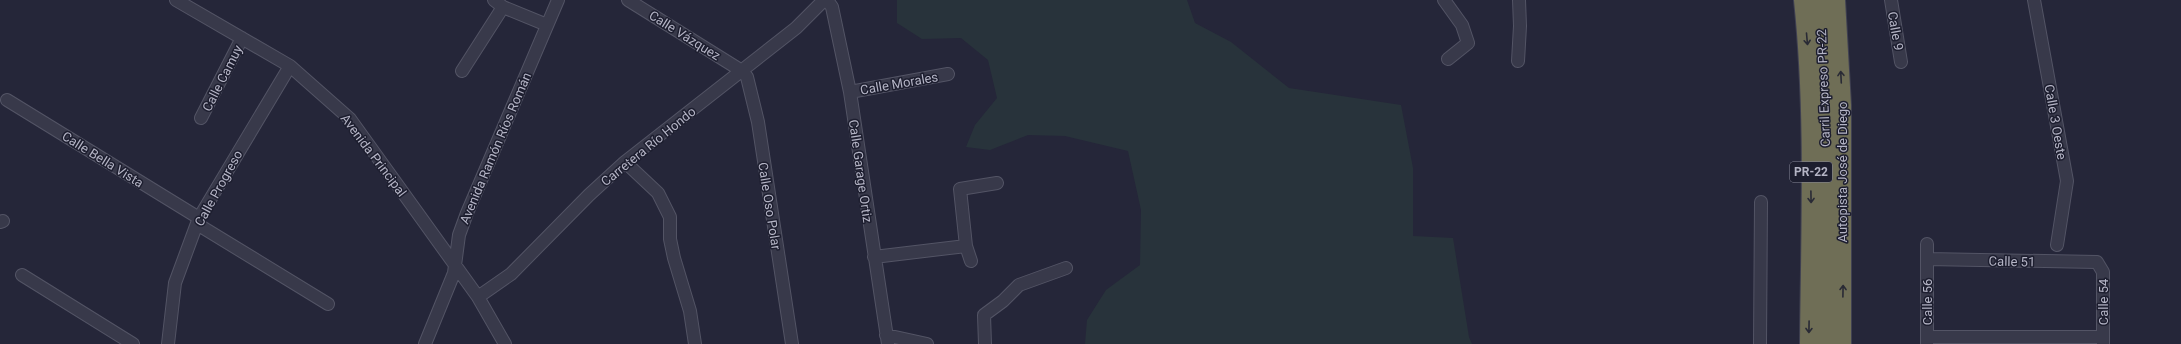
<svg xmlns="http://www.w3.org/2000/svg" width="2181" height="344" viewBox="0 0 2181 344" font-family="Roboto,sans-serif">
  <rect width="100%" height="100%" fill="#252639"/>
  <path fill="#28333b" d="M897 0H1187L1195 23 1231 42 1289 88 1401 105 1413 168V236L1453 238 1469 337 1472 344H1085L1087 320 1106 290 1140 265 1141 210 1128 151 1065 136 1028 135 990 150 966 147 975 125 997 98 988 60 961 38 922 39 897 23Z"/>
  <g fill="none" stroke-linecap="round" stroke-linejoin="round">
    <g stroke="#535465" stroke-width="14">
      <path id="minor" d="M176 0 290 66 350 119 478 297 505 344
        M494 0 503 7 547 25
        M628 0 742 71 747 77 758 122 792 344
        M827 0 832 7 850 92 888 344
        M1444 0 1462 25 1468 43 1448 59
        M1891 0 1901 62
        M2034 0 2067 181 2057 245
        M1518 61 1520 26 1519 0
        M462 71 503 7
        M850 92 948 74
        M7 100 199 218
        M201 118 242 38
        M625 162 658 193 670 217V239L674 258 690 311 695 344
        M0 222 3 221
        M197 224 328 304
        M874 257 966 246
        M1927 259 2097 262 2103 272V344
        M971 261 966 246 960 189 997 183
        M22 275 133 344
        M478 297 511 274 589 195 625 162 796 28 824 0
        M886 335 927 344
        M1927 337H2103
        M1927 343V244
        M168 344 175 283 199 218 290 66
        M425 344 454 273 459 235 467 213 558 0
        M985 344 984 315 1003 301 1019 285 1066 268
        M1760 344 1761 202"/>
    </g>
    <g stroke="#404152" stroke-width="20">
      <path id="highway" d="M1803 0C1815 114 1810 229 1809 344
        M1818 0 1825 93 1824 344
        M1836 0 1842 105V344"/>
    </g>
    <use href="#minor" stroke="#38394a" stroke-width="12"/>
    <use href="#highway" stroke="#6f6e56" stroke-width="18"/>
  </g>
  <defs><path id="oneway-shaft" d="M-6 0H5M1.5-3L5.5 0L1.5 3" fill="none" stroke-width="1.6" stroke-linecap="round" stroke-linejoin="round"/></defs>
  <g stroke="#292a35">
    <use href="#oneway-shaft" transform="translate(1807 39) rotate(85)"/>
    <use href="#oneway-shaft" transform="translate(1841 77) rotate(-93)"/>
    <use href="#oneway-shaft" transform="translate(1811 197) rotate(89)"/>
    <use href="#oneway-shaft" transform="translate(1843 291) rotate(-89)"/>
    <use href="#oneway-shaft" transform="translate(1809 327) rotate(91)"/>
  </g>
  <g text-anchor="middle" stroke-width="3" stroke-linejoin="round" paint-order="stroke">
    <rect fill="#1d1e2f" stroke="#878798" stroke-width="1" x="1790" y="162" width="42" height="20" rx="3"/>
    <g font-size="12" font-weight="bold" fill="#b4b4c5">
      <text x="1811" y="176">PR-22</text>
    </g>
    <g font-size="13" fill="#b4b4c5" stroke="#1d1e2f">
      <text transform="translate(1896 31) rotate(80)" y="5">Calle 9</text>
      <text transform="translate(685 35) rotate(32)" y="5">Calle Vázquez</text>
      <text transform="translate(222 78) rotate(-63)" y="5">Calle Camuy</text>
      <text transform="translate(899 83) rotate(-10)" y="5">Calle Morales</text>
      <text transform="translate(1823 88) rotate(-92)" y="5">Carril Expreso PR-22</text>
      <text transform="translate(2056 122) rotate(80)" y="5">Calle 3 Oeste</text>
      <text transform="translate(648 146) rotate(-39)" y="5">Carretera Río Hondo</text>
      <text transform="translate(495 148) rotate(-67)" y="5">Avenida Ramón Ríos Román</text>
      <text transform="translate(374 155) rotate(53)" y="5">Avenida Principal</text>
      <text transform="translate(103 159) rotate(32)" y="5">Calle Bella Vista</text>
      <text transform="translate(861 171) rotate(82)" y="5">Calle Garage Ortiz</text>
      <text transform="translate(1842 172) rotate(-90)" y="5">Autopista José de Diego</text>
      <text transform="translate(218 188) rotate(-61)" y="5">Calle Progreso</text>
      <text transform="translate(770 206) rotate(81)" y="5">Calle Oso Polar</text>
      <text transform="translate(2012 261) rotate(1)" y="5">Calle 51</text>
      <text transform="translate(1927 302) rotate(-90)" y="5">Calle 56</text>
      <text transform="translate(2103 302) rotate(-90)" y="5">Calle 54</text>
    </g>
  </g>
</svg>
